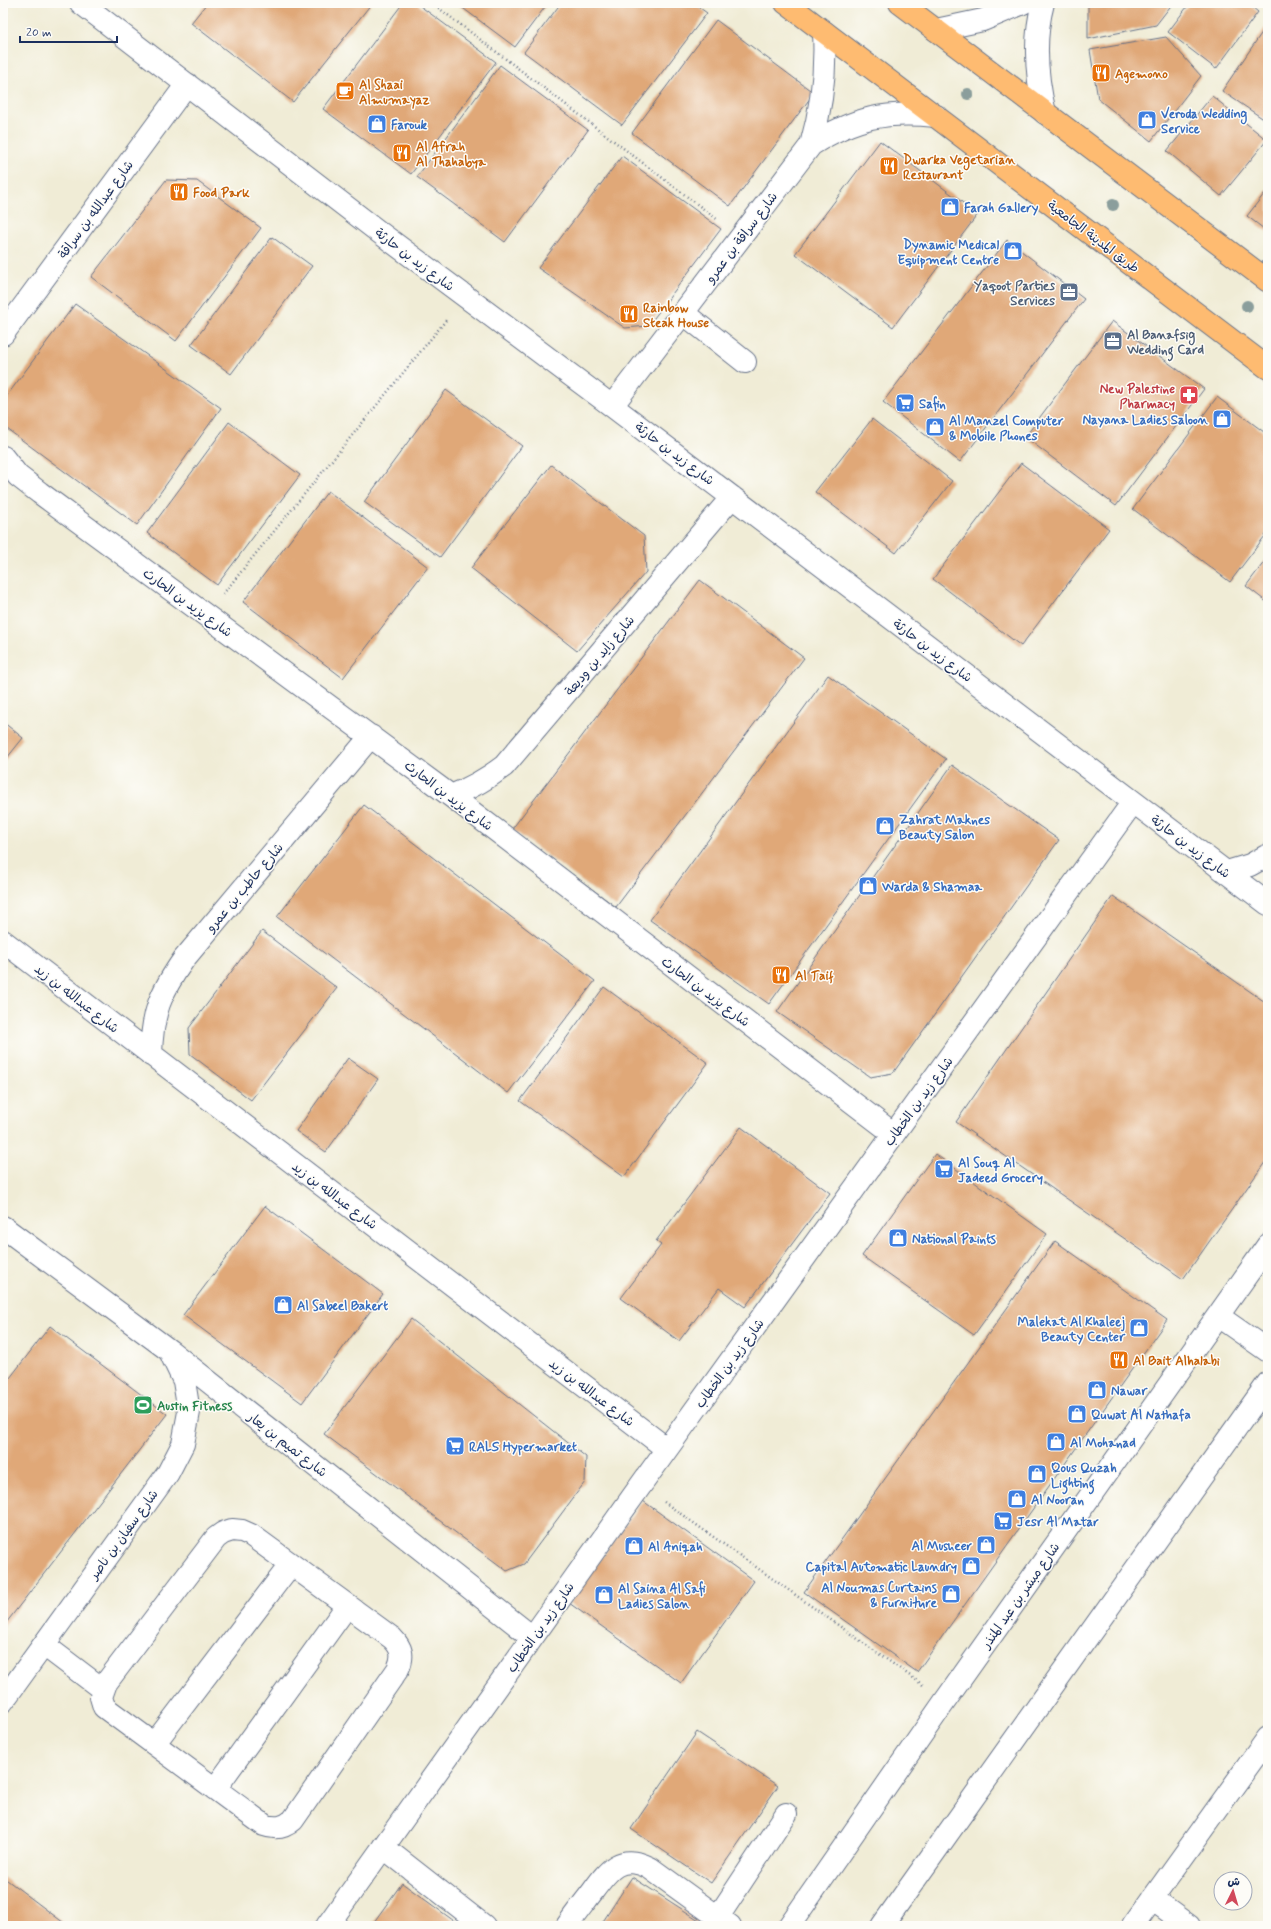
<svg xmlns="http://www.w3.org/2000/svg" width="1271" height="1929" viewBox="0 0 1271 1929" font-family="Mynerve,'Playpen Sans Arabic',sans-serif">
  <rect width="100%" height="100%" fill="#fdfcf7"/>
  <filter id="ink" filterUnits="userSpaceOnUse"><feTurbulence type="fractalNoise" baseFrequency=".025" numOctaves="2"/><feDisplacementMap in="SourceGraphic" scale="8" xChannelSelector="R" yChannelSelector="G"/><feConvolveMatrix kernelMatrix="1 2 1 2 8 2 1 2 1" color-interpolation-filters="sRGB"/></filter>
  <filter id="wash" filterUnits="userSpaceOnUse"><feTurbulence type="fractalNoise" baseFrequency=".012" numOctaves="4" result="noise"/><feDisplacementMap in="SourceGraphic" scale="16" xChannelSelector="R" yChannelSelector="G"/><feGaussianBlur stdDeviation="0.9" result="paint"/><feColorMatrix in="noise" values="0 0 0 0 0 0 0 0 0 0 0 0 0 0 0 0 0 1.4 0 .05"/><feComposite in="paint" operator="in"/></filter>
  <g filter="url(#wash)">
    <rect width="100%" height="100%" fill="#f0ecd6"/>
    <g id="blocks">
      <path fill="#e0a878" d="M207 3H372L293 102 191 23Z
        M403 3H416L496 62 411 174 323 109Z
        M456 3H548L515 47Z
        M561 3H693L707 13 622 125 524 52Z
        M1088 3H1173L1156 25 1088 39Z
        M1190 3H1247L1258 12 1216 69 1168 32Z
        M716 20 814 93 730 206 632 133Z
        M1265 28 1268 30V122L1222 91Z
        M1166 37 1201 76 1151 141 1098 99 1090 50Z
        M500 65 588 130 505 242 417 177Z
        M1212 96 1267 140 1221 196 1167 151Z
        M880 141 978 214 893 327 795 254Z
        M622 156 721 229 648 326 625 328 538 268Z
        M166 180 197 181 261 228 176 341 91 277Z
        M1268 189V232L1247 216Z
        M272 237 312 266 231 374 191 345Z
        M1007 240 1084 299 960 462 883 402Z
        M75 304 221 408 137 525 3 426V401Z
        M1112 321 1204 389 1116 506 1025 437Z
        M446 390 522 446 440 557 364 502Z
        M1217 397 1268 435V532L1230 582 1133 509Z
        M872 419 952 481 896 553 815 492Z
        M229 422 300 475 217 585 147 533Z
        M1021 463 1109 529 1021 646 933 579Z
        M551 465 644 536 646 572 577 651 471 568Z
        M328 491 428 567 343 678 243 602Z
        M1268 557V603L1246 586Z
        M700 580 804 658 616 907 512 829Z
        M828 675 946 759 769 1004 650 920Z
        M3 722 23 738 3 763Z
        M952 765 1059 840 893 1073 870 1077 777 1012Z
        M364 805 595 981 508 1093 277 917Z
        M1113 896 1268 1004V1158L1183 1279 956 1122Z
        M262 931 337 988 251 1100 190 1054 189 1028Z
        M604 987 708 1063 624 1177 520 1101Z
        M348 1058 378 1079 326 1152 296 1131Z
        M741 1127 830 1193 745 1307 719 1288 679 1341 621 1298 661 1245 656 1241Z
        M935 1154 1047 1234 974 1335 862 1256Z
        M265 1206 383 1294 302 1403 183 1315Z
        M1055 1241 1167 1320 917 1672 804 1592Z
        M411 1319 586 1457 585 1482 524 1564 507 1571 324 1434Z
        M50 1326 167 1414 3 1627V1387Z
        M643 1501 754 1581 681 1683 569 1603Z
        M697 1732 778 1786 711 1883 631 1829Z
        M3 1877 64 1923 62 1926H3Z
        M632 1877 702 1922 699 1926H600Z
        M402 1883 461 1926H371Z"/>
    </g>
  </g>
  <g filter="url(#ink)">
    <use href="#blocks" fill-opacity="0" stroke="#667188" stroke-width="1"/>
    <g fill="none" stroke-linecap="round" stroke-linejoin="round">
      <g stroke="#667188" stroke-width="24">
        <path id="minor" d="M81 3 379 232 612 406 1268 904
          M1043 3C1033 40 1036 76 1045 113
          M936 30 983 20 1023 3
          M811 145C822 107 826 71 824 32
          M683 313 745 362
          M3 334 187 84
          M612 406 811 145C855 117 885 111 936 116
          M3 457 18 476 40 493 451 796 894 1134
          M451 796C471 788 487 779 504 766L732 497
          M1227 872 1250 865 1268 855
          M3 941 667 1449
          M151 1055C152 1013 160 993 184 959L371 736
          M3 1227 170 1351 532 1637
          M1218 1316 1268 1351
          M232 1530 242 1531 251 1535 392 1638C402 1648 404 1656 398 1669L293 1820C284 1828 275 1829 264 1825L104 1707 101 1697 106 1683 216 1538 223 1533Z
          M44 1645 102 1689
          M3 1701 168 1473 183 1444 189 1412 184 1381 172 1356
          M154 1744 291 1564
          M215 1789 347 1606
          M383 1847 484 1926
          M1152 1899 1189 1926
          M718 1917 786 1814
          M327 1926 641 1485 1133 802
          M567 1926C575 1914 584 1903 593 1891 609 1869 621 1853 650 1868L730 1926
          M789 1926 945 1701 1268 1245
          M882 1926 1268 1383
          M1133 1926 1268 1738"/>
      </g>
      <g stroke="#667188" stroke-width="24">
        <path id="major" d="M786 3 1268 368
          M900 3 1268 281"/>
      </g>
      <path stroke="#667188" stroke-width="2.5" stroke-dasharray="1 3" stroke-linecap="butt" d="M432 3 718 220
        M223 594 447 319
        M664 1502 923 1685"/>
      <use href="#minor" stroke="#fff" stroke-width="22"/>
      <use href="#major" stroke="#febb71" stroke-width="22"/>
    </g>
    <g fill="#8b9e9c">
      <circle cx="968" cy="94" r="6"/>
      <circle cx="1113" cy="205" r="6"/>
      <circle cx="1247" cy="306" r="6"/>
    </g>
  </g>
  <defs>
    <g id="restaurant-square" transform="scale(1)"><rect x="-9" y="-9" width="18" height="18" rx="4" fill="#e8710a" stroke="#fdfcf7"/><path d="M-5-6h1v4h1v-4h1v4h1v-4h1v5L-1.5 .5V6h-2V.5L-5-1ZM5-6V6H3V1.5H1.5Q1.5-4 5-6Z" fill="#fff"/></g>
    <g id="cafe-square" transform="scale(1)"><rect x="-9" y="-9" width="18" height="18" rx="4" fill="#e8710a" stroke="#fdfcf7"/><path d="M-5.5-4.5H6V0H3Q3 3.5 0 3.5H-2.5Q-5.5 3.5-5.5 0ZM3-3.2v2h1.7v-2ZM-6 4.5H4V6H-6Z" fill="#fff"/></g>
    <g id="shop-square" transform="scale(1)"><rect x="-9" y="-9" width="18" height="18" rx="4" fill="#3f7fe0" stroke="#fdfcf7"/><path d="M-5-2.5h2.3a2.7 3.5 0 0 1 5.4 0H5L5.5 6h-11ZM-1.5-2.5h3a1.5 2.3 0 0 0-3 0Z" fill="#fff"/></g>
    <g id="office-square" transform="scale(1)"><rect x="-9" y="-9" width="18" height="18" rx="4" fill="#5c6f8a" stroke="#fdfcf7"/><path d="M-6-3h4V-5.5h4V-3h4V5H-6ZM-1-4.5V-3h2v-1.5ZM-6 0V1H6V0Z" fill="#fff"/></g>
    <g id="pharmacy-square" transform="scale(1)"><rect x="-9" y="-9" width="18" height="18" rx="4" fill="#e0444e" stroke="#fdfcf7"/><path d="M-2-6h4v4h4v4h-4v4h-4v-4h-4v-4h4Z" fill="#fff"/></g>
    <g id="supermarket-square" transform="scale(1)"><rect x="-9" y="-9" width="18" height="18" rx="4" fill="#3f7fe0" stroke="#fdfcf7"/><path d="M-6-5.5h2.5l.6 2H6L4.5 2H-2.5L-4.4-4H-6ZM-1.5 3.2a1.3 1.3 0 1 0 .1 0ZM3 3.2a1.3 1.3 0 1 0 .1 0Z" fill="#fff"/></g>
    <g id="stadium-square" transform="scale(1)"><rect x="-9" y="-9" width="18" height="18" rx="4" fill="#2e9e5b" stroke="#fdfcf7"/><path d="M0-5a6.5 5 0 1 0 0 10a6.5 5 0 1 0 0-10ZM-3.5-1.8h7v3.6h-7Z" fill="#fff"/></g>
  </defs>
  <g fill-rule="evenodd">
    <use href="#restaurant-square" x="1101" y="73"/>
    <use href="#cafe-square" x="345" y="91"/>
    <use href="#shop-square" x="1147" y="120"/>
    <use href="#shop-square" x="377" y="124"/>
    <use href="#restaurant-square" x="402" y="153"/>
    <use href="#restaurant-square" x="889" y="166"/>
    <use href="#restaurant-square" x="179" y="192"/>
    <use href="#shop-square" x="950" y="207"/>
    <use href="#shop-square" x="1013" y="251"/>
    <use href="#office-square" x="1069" y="292"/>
    <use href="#restaurant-square" x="629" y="314"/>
    <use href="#office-square" x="1113" y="341"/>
    <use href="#pharmacy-square" x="1189" y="395"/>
    <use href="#supermarket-square" x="905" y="403"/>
    <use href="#shop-square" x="1222" y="419"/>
    <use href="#shop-square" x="935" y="427"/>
    <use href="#shop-square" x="885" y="826"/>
    <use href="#shop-square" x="868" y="886"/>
    <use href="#restaurant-square" x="781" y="975"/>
    <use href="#supermarket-square" x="944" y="1169"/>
    <use href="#shop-square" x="898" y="1238"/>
    <use href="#shop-square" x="283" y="1305"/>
    <use href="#shop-square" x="1139" y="1328"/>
    <use href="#restaurant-square" x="1119" y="1360"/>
    <use href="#shop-square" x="1097" y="1390"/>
    <use href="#stadium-square" x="143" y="1405"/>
    <use href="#shop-square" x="1077" y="1414"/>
    <use href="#shop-square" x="1056" y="1442"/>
    <use href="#supermarket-square" x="455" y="1446"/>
    <use href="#shop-square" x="1037" y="1474"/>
    <use href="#shop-square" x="1017" y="1499"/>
    <use href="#supermarket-square" x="1003" y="1521"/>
    <use href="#shop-square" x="986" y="1545"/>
    <use href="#shop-square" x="634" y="1546"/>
    <use href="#shop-square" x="971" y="1566"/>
    <use href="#shop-square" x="951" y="1594"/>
    <use href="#shop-square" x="604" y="1595"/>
  </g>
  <g text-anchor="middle" stroke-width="3" stroke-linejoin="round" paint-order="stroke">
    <g font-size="13" font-weight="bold" fill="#c56008" stroke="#fdfcf7" text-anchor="start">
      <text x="1115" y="78">Agemono</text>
      <text x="359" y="89">Al Shaai<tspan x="359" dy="15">Almumayaz</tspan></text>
      <text x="416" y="151">Al Afrah<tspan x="416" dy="15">Al Thahabya</tspan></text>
      <text x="903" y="164">Dwarka Vegetarian<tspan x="903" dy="15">Restaurant</tspan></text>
      <text x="193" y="197">Food Park</text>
      <text x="643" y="312">Rainbow<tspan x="643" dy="15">Steak House</tspan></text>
      <text x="795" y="980">Al Taif</text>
      <text x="1133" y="1365">Al Bait Alhalabi</text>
    </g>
    <g font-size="13" font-weight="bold" fill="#366cbe" stroke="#fdfcf7" text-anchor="start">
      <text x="1161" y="118">Veroda Wedding<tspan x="1161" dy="15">Service</tspan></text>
      <text x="391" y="129">Farouk</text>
      <text x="964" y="212">Farah Gallery</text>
      <text x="999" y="249" text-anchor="end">Dynamic Medical<tspan x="999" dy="15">Equipment Centre</tspan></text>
      <text x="919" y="408">Safin</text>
      <text x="1208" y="424" text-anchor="end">Nayana Ladies Saloon</text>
      <text x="949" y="425">Al Manzel Computer<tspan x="949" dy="15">&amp; Mobile Phones</tspan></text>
      <text x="899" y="824">Zahrat Maknes<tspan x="899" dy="15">Beauty Salon</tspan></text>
      <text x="882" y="891">Warda &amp; Shamaa</text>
      <text x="958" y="1167">Al Souq Al<tspan x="958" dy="15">Jadeed Grocery</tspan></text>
      <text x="912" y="1243">National Paints</text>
      <text x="297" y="1310">Al Sabeel Bakert</text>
      <text x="1125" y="1326" text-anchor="end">Malekat Al Khaleej<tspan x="1125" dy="15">Beauty Center</tspan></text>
      <text x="1111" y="1395">Nawar</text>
      <text x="1091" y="1419">Quwat Al Nathafa</text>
      <text x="1070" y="1447">Al Mohanad</text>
      <text x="469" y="1451">RALS Hypermarket</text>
      <text x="1051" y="1472">Qous Quzah<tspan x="1051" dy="15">Lighting</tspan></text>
      <text x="1031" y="1504">Al Nooran</text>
      <text x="1017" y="1526">Jesr Al Matar</text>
      <text x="972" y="1550" text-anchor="end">Al Musheer</text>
      <text x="648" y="1551">Al Aniqah</text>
      <text x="957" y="1571" text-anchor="end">Capital Automatic Laundry</text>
      <text x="937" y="1592" text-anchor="end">Al Noumas Curtains<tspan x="937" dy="15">&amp; Furniture</tspan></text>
      <text x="618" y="1593">Al Saina Al Safi<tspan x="618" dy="15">Ladies Salon</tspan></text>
    </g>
    <g font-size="13" fill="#1b2f5e" stroke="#fdfcf7">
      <text transform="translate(95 209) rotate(-54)" y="5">شارع عبدالله بن سراقة</text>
      <text transform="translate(1094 236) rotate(37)" y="5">طريق المدينة الجامعية</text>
      <text transform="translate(741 237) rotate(-53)" y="5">شارع سراقة بن عمرو</text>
      <text transform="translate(415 259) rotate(37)" y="5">شارع زيد بن حارثة</text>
      <text transform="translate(675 453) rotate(37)" y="5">شارع زيد بن حارثة</text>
      <text transform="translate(188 602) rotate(36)" y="5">شارع يزيد بن الحارث</text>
      <text transform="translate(933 650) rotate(37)" y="5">شارع زيد بن حارثة</text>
      <text transform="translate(599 655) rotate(-50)" y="5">شارع زايد بن وديعة</text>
      <text transform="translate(449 795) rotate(37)" y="5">شارع يزيد بن الحارث</text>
      <text transform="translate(1191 846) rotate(37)" y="5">شارع زيد بن حارثة</text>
      <text transform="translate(244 887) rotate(-50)" y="5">شارع حاطب بن عمرو</text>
      <text transform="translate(706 991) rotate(37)" y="5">شارع يزيد بن الحارث</text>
      <text transform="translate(77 998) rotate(38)" y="5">شارع عبدالله بن زيد</text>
      <text transform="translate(918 1101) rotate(-54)" y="5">شارع زيد بن الخطاب</text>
      <text transform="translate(335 1195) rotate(37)" y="5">شارع عبدالله بن زيد</text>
      <text transform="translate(729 1363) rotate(-54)" y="5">شارع زيد بن الخطاب</text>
      <text transform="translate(592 1392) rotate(37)" y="5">شارع عبدالله بن زيد</text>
      <text transform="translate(288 1444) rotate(38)" y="5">شارع تميم بن يعار</text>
      <text transform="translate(123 1534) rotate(-54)" y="5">شارع سفيان بن ناصر</text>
      <text transform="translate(1020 1595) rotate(-55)" y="5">شارع مبشر بن عبد المنذر</text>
      <text transform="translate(540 1627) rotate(-55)" y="5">شارع زيد بن الخطاب</text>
    </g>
    <g font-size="13" font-weight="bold" fill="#4e5e75" stroke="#fdfcf7" text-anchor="end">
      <text x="1055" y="290">Yaqoot Parties<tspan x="1055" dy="15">Services</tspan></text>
      <text x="1127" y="339" text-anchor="start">Al Banafsig<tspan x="1127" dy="15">Wedding Card</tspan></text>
    </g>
    <g font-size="13" font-weight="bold" fill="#be3a42" stroke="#fdfcf7" text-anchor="end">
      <text x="1175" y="393">New Palestine<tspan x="1175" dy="15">Pharmacy</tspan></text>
    </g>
    <g font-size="13" font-weight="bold" fill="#27864d" stroke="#fdfcf7" text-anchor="start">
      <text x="157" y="1410">Austin Fitness</text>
    </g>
  </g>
  <rect width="1271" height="1929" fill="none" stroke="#fdfcf7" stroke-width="16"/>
  <g transform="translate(1233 1891) rotate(5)"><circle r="19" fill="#fdfcf7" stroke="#a3aaba"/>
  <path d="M0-3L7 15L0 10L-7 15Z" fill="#d1495b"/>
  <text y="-6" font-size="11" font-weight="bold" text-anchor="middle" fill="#1b2f5e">ش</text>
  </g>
  <path d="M20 36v6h97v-6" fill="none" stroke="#1b2f5e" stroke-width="2"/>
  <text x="26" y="36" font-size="12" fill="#1b2f5e" stroke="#fdfcf7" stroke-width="3" paint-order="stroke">20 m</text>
</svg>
